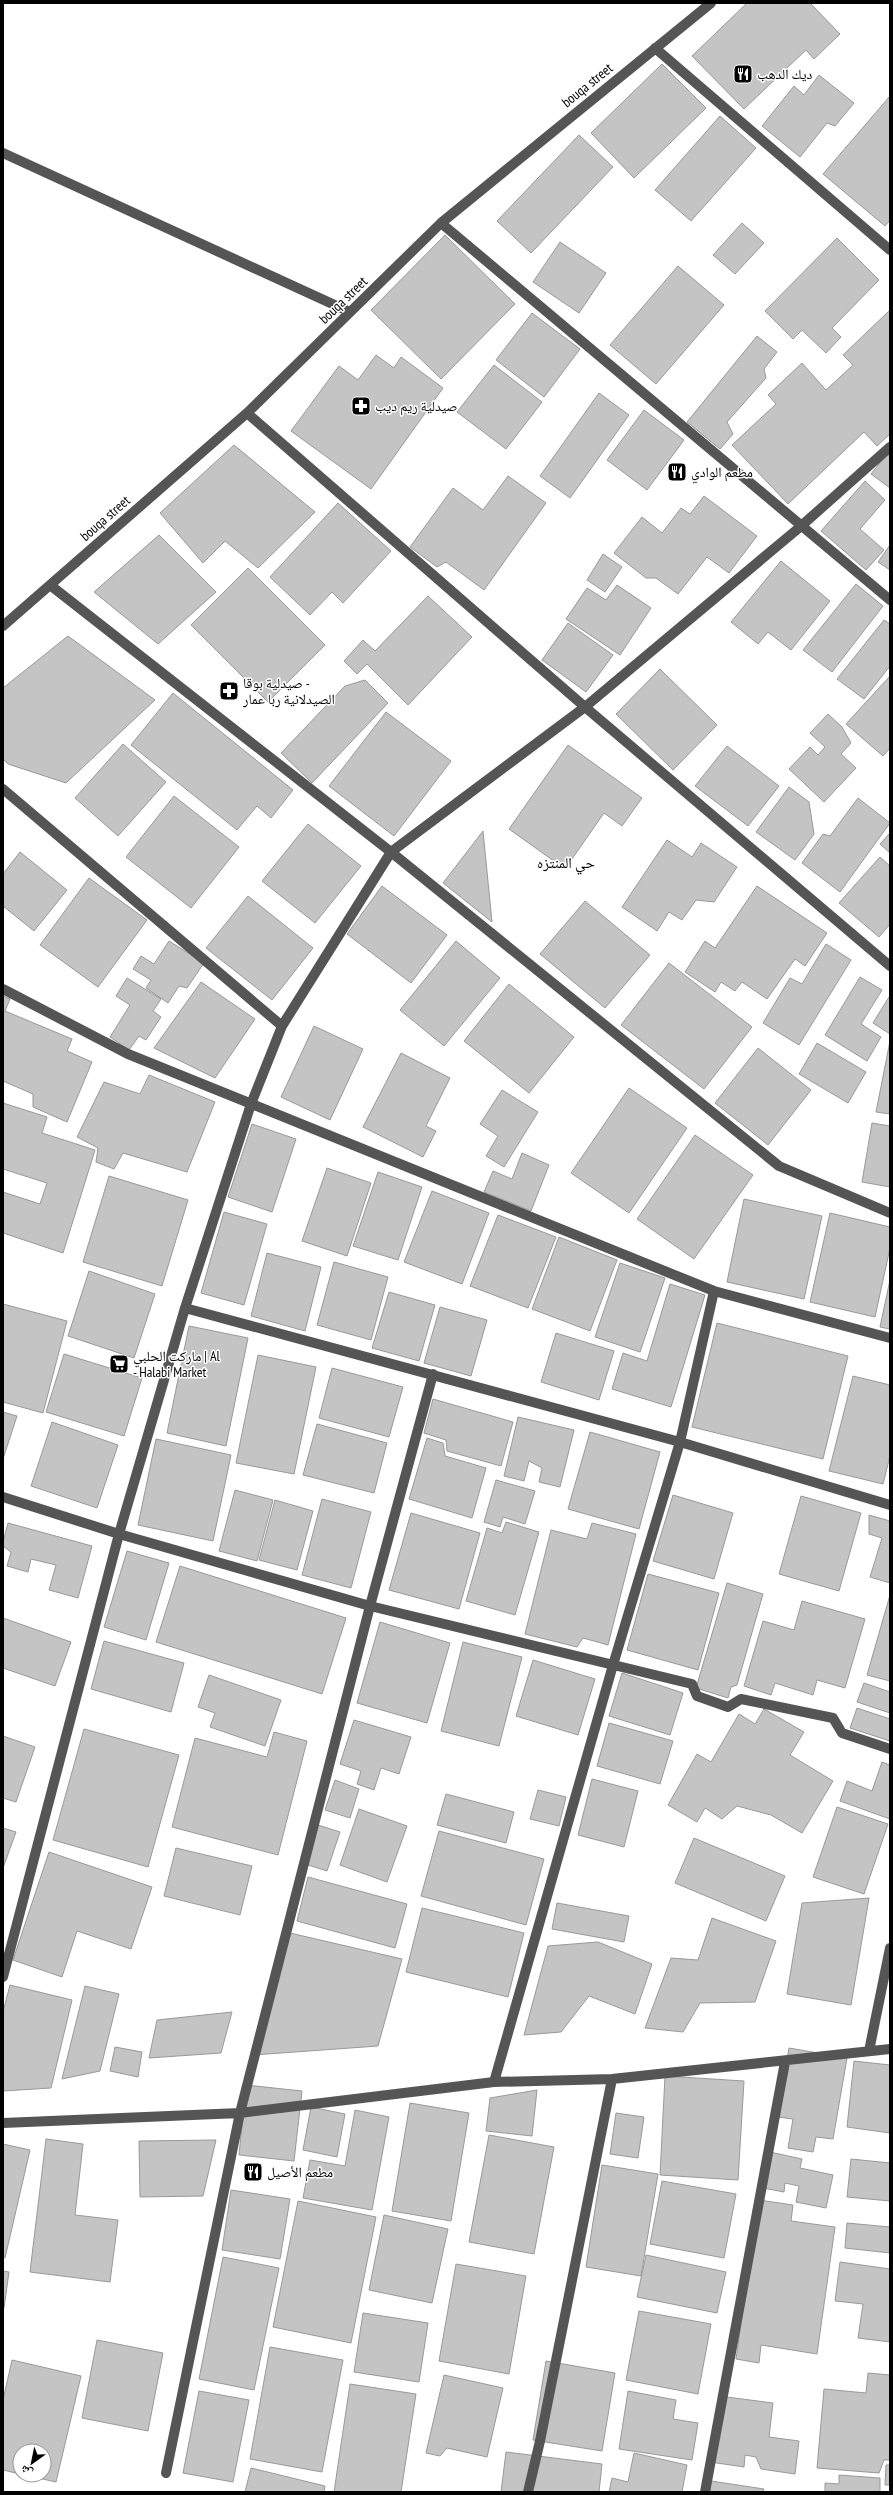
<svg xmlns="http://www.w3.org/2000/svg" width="893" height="2495" viewBox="0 0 893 2495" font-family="'PT Sans Narrow','Noto Naskh Arabic',sans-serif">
  <rect width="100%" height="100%" fill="#fff"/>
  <path fill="#c4c4c4" stroke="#999" d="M747 3H810L840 34 814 59 806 50 744 109 692 56Z
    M662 64 706 108 634 178 591 133Z
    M819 75 854 103 835 126 827 123 800 157 762 126 794 86 804 95Z
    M890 96V220L885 226 823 174Z
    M720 116 756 148 691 221 655 190Z
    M579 135 613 167 531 253 497 221Z
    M742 223 764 243 735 274 713 255Z
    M445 235 515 304 441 379 371 310Z
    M837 238 879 280 832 328 841 337 826 353 802 330 793 339 765 311Z
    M560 242 606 273 579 313 533 282Z
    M678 266 724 305 656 384 610 345Z
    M890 310V434L877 446 864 432 788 504 732 445 776 404 768 395 802 363 826 390 853 365 843 355Z
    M532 313 580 349 544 397 496 360Z
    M757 336 777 352 764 369 766 378 727 422 733 434 720 449 687 422Z
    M376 355 394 368 401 357 443 388 371 489 291 431 339 366 358 380Z
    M494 365 542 402 506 449 457 412Z
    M599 393 629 415 570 498 540 476Z
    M644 410 684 440 647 490 607 460Z
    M234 445 315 512 258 568 225 541 203 563 160 513Z
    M887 454 890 456V488L871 474Z
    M508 476 546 503 484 590 446 562 437 567 410 547 453 488 483 510Z
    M865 481 885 500 860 529 884 550 866 570 821 531Z
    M704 496 757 536 729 573 707 557 678 594 656 578H646L614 553 642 517 662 533 681 508 690 514Z
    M338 503 391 551 343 603 332 592 310 615 270 577Z
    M159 535 216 592 158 644 94 592Z
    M890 545V570L878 562Z
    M603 554 622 567 605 592 587 580Z
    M781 561 830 601 791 650 768 632 758 644 731 622Z
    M248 568 325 645 268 702 191 625Z
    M856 584 883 606 832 672 803 650Z
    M617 585 651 608 620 655 566 619 587 588 606 600Z
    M428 596 472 637 408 705 367 664 357 674 344 661 363 640 375 651Z
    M884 620 890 624V666L864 699 837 679Z
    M568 623 613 655 586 692 542 660Z
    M68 636 155 700 66 783 8 764 3 759V688Z
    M660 669 717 725 673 770 616 714Z
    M890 676V748L883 756 846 724Z
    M365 680 388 703 312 783 281 753 345 686Z
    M173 693 293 790 271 818 257 806 237 830 131 745Z
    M386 712 451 761 394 836 329 786Z
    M828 714 842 727 851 743 841 754 856 768 824 802 789 769 810 747 818 755 825 747 810 733Z
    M123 744 166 782 118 836 75 798Z
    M568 745 642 798 622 826 604 813 565 869 509 829Z
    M727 746 779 786 748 826 695 786Z
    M789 787 809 802 814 834 795 860 756 832Z
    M174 796 239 847 191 908 126 857Z
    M858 798 890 823 840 892 802 863 823 834 830 836Z
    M308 824 361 866 315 923 262 881Z
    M483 831 492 922 443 883Z
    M890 833V853L880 844Z
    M667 840 692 857 701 843 737 867 714 902 696 900 682 920 669 912 657 931 622 907Z
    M20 852 67 890 34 931 3 906V874Z
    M880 857 890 866V924L879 937 839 903Z
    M89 878 147 920 98 987 40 945Z
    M382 886 447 935 411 983 347 934Z
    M757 886 827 933 805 966 795 959 767 999 742 982 735 991 721 982 715 992 685 972 705 941 715 948Z
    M248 896 313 948 272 1000 206 948Z
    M585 901 650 955 605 1008 540 954Z
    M169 941 204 963 187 988 179 986 168 1003 146 988 151 980 133 969 141 956 154 964Z
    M456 941 500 978 444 1046 400 1010Z
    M826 944 851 960 799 1045 763 1023 790 978 802 984Z
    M669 963 752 1027 704 1089 621 1025Z
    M860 977 882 990 861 1024 881 1037 867 1061 825 1035Z
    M127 978 161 999 153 1011 161 1017 146 1040 139 1036 129 1050 110 1037 130 1005 116 996Z
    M201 982 255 1019 215 1078 154 1048Z
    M509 984 574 1037 529 1093 464 1041Z
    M3 996 10 999 5 1011 72 1039 67 1051 92 1062 67 1122 33 1107V1094L3 1081Z
    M889 997 890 998V1034L873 1023Z
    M314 1026 363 1049 330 1120 281 1097Z
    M890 1041V1114L876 1112Z
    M817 1043 866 1072 848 1103 799 1074Z
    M758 1048 811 1090 768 1145 715 1103Z
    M401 1053 450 1078 426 1126 436 1131 423 1157 363 1127Z
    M149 1075 215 1102 187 1172 123 1153 114 1169 96 1162 98 1148 77 1137 104 1082 140 1094Z
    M629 1088 687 1128 629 1213 571 1173Z
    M502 1090 538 1112 504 1167 486 1156 498 1136 480 1124Z
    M3 1103 47 1117 42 1133 95 1150 63 1253 3 1233V1192L40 1204 47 1183 3 1169Z
    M872 1123 890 1126V1187L862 1182Z
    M252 1124 296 1139 272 1212 228 1197Z
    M695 1135 753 1175 694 1259 637 1219Z
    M522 1153 549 1165 531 1211 484 1192 493 1171 512 1179Z
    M327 1168 371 1183 347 1256 302 1241Z
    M378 1172 422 1187 398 1260 353 1246Z
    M109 1176 188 1200 162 1286 83 1262Z
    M432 1191 489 1213 462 1284 404 1262Z
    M744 1199 822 1216 804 1299 727 1282Z
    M224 1212 267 1224 244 1305 201 1293Z
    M830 1213 890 1227V1248L875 1317 810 1302Z
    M498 1215 556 1237 528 1308 470 1286Z
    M559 1237 617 1260 590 1331 532 1309Z
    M267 1253 321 1267 305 1331 251 1316Z
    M334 1262 388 1277 371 1340 317 1325Z
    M620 1263 665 1278 640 1352 595 1337Z
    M89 1271 155 1294 134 1358 68 1336Z
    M890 1280V1329L880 1327Z
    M670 1284 705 1295 671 1407 612 1389 623 1353 647 1361Z
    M389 1292 435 1305 419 1361 372 1348Z
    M3 1304 67 1321 43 1413 3 1402Z
    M440 1307 487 1320 471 1376 424 1363Z
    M717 1323 848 1356 823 1459 692 1427Z
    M189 1326 248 1338 226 1446 167 1433Z
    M556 1333 614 1351 599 1400 541 1382Z
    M64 1354 142 1378 124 1436 46 1412Z
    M258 1355 316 1367 294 1474 236 1463Z
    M332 1368 403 1387 389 1437 319 1418Z
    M853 1376 890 1385V1456L883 1484 829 1471Z
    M433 1399 513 1422 501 1466 447 1451 446 1440 424 1433Z
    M3 1412 17 1416 3 1459Z
    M518 1417 574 1430 560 1487 539 1482 542 1468 529 1461 524 1481 504 1476Z
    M52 1422 118 1445 97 1508 31 1486Z
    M317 1424 387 1443 374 1493 303 1475Z
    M590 1432 660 1452 639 1529 568 1509Z
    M427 1438 443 1443 445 1456 486 1468 472 1518 409 1499Z
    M156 1439 231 1455 213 1541 138 1525Z
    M496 1480 535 1491 525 1524 503 1517 500 1527 484 1522Z
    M235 1490 273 1500 257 1561 219 1551Z
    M673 1495 733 1513 714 1579 653 1561Z
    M801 1496 861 1513 839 1591 779 1574Z
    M322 1499 371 1512 351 1588 302 1575Z
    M275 1500 313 1511 297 1570 259 1560Z
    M411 1513 480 1533 459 1609 389 1590Z
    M869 1515 890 1521V1583L870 1577 882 1538 869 1534Z
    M506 1522 539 1532 515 1615 466 1601 487 1528 502 1533Z
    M8 1523 92 1546 78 1598 49 1590 56 1565 31 1559 28 1572 7 1566 11 1552 3 1546V1542Z
    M592 1523 636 1534 608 1645 583 1638 577 1647 525 1634 551 1530 587 1539Z
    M127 1551 169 1563 146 1640 104 1627Z
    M180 1566 346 1618 322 1694 156 1642Z
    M648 1574 719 1593 698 1670 627 1650Z
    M727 1583 763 1594 737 1685 731 1687 728 1698 696 1688Z
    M890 1595V1681L867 1675Z
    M802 1601 865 1619 845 1688 817 1680 813 1695 775 1683 771 1695 744 1686 763 1621 794 1630Z
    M3 1618 71 1642 55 1686 3 1668Z
    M380 1622 450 1643 427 1723 357 1703Z
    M104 1641 184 1663 171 1712 91 1689Z
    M463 1642 522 1657 499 1746 441 1731Z
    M533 1660 595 1679 578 1735 516 1716Z
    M622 1673 683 1693 670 1735 609 1716Z
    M209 1675 281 1700 265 1746 210 1727 215 1713 198 1707Z
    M864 1683 890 1692V1713L857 1702Z
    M857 1708 890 1719V1741L850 1728Z
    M764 1709 804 1732 790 1755 833 1781 802 1833 771 1815 737 1806 722 1819 705 1808 697 1822 668 1805 697 1754 711 1762 739 1714 755 1724Z
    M354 1720 411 1737 399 1774 381 1768 374 1790 357 1784 361 1771 340 1764Z
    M609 1723 673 1741 660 1784 597 1766Z
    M84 1729 179 1755 148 1867 53 1840Z
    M274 1732 307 1741 278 1855 172 1827 195 1738 267 1757Z
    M3 1736 35 1747 16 1802 3 1798Z
    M882 1762 890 1765V1819L840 1801 847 1781 872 1791Z
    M592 1779 638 1791 624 1847 578 1835Z
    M335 1780 359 1789 350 1818 325 1810Z
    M538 1790 566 1797 559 1826 530 1819Z
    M446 1794 514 1812 506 1843 437 1825Z
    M837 1807 888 1824 864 1894 813 1877Z
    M359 1809 407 1826 387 1882 340 1865Z
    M318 1825 340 1832 327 1871 305 1864Z
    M3 1828 16 1832 3 1868Z
    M439 1831 544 1859 526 1925 421 1896Z
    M694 1838 785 1876 766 1921 675 1883Z
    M176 1848 252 1866 240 1915 164 1896Z
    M49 1852 152 1887 131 1949 77 1931 62 1977 13 1960Z
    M308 1877 407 1904 395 1948 297 1921Z
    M869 1898 851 2005 787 1994 802 1903Z
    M557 1903 629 1916 624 1942 552 1929Z
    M422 1908 524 1933 508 1997 406 1972Z
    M712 1918 776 1941 755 2002 700 2003 683 2032 645 2028 671 1958 698 1960Z
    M290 1933 402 1959 378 2046 253 2055Z
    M598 1942 652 1964 635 2014 589 1996 561 2032 524 2035 548 1946Z
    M10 1985 72 2000 51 2088 3 2091V2012Z
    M85 1986 119 1994 100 2071 62 2079Z
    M232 2012 221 2053 149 2058 157 2020Z
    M115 2047 142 2052 138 2077 110 2071Z
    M789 2048 847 2058 833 2139 816 2137 813 2152 788 2148 793 2119 777 2117Z
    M854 2061 890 2065V2133L847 2127Z
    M665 2076 744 2081 738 2180 660 2175Z
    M246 2085 302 2091 294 2161 239 2155Z
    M537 2090 532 2136 486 2131 490 2098Z
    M410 2103 469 2113 451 2221 392 2211Z
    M311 2107 345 2114 337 2157 303 2150Z
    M355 2110 389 2117 372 2210 303 2198 310 2160 345 2166Z
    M616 2113 644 2117 638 2158 610 2154Z
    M489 2135 554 2147 534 2254 469 2242Z
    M46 2139 83 2144 75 2215 118 2220 110 2282 30 2272Z
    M216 2140 203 2196 140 2197 139 2141Z
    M3 2144 30 2150 5 2258 3 2257Z
    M770 2152 802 2159 800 2168 833 2175 826 2208 796 2202 799 2186 785 2183 784 2192 763 2188Z
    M851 2159 890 2163V2201L847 2197Z
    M602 2165 658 2174 641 2276 586 2267Z
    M662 2181 736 2194 724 2258 650 2244Z
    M231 2190 290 2199 280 2259 222 2250Z
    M759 2200 793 2205 791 2221 835 2227 817 2354 761 2345 759 2363 736 2359Z
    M298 2201 376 2217 351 2343 273 2327Z
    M384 2215 448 2229 432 2303 369 2290Z
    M847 2223 890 2227V2253L845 2248Z
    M646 2255 726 2272 717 2313 637 2297Z
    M223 2257 279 2268 254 2390 199 2379Z
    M840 2262 890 2269V2342L858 2338 863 2304 835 2301Z
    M456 2264 526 2276 509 2374 439 2361Z
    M3 2271 9 2272 4 2308H3Z
    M639 2311 711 2324 698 2394 626 2380Z
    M363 2313 428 2323 419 2382 354 2372Z
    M97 2340 163 2353 148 2431 82 2418Z
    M270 2347 343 2360 322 2472 250 2459Z
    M12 2360 81 2376 56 2482 25 2475H44V2451H20V2474L3 2470V2400Z
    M546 2361 615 2373 602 2451 533 2440Z
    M868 2373 890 2375V2460H884L879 2473 817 2468 824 2389 866 2393Z
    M444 2375 503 2388 487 2457 447 2448 440 2456 426 2453Z
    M350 2384 416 2394 401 2492H334Z
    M199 2391 249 2400 233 2482 183 2473Z
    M628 2391 676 2400 673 2419 698 2423 692 2460 619 2449Z
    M719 2396 773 2403 769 2437 799 2441 795 2474 761 2469 756 2457 745 2455 744 2467 710 2462Z
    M506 2452 602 2464 599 2492H501Z
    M634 2453 687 2465 682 2492H609L612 2478 628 2482Z
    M886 2465H890V2485H885Z
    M251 2468 325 2486 324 2492H245Z
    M839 2475 880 2478V2492H825V2483L839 2484Z
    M711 2481 764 2489 763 2492H710Z"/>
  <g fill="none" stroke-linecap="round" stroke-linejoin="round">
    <path stroke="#555" stroke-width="10" d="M655 48 890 250
      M3 153 350 312
      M441 223 890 600
      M247 413 585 707 890 966
      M50 585 391 852 779 1166 890 1213
      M3 626 247 413 441 223 711 3
      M3 789 282 1026
      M3 989 128 1054 714 1291 890 1338
      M185 1308 680 1442 890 1505
      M3 1497 119 1534 370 1606 692 1684 697 1696 728 1707 741 1699 833 1718 842 1733 890 1749
      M3 1977 119 1534 185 1308 251 1104 282 1026 391 852 585 707 800 527 890 447
      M869 2051 890 1948
      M494 2082 613 1665 680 1442 714 1291
      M3 2123 240 2113 494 2082 612 2079 890 2049
      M166 2473 240 2113 370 1606 433 1374
      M528 2492 540 2441 612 2079
      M705 2492 785 2062"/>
  </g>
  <defs>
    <g id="restaurant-square" transform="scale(1)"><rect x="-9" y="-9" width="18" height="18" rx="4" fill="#000" stroke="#fff"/><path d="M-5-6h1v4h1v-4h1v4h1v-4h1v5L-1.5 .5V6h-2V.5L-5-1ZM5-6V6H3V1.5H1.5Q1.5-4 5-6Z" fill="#fff"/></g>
    <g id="pharmacy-square" transform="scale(1)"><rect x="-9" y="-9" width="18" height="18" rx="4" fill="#000" stroke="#fff"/><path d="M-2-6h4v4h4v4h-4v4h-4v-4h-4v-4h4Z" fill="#fff"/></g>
    <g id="supermarket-square" transform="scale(1)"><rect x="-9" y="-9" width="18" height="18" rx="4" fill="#000" stroke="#fff"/><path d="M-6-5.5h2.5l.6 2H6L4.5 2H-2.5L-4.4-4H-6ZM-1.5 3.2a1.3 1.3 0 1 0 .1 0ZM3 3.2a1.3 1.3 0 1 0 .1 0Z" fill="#fff"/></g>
  </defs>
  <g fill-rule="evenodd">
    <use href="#restaurant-square" x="743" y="74"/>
    <use href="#pharmacy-square" x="361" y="406"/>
    <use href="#restaurant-square" x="677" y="472"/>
    <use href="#pharmacy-square" x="229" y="691"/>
    <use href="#supermarket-square" x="119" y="1364"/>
    <use href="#restaurant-square" x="253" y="2172"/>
  </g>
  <g text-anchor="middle" stroke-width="3" stroke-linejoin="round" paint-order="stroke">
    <g font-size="14" fill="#000" stroke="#fff" text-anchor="start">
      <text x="757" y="79">ديك الدهب</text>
      <text x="375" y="411">صيدلية ريم ديب</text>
      <text x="691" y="477">مطعم الوادي</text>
      <text x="243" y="688">صيدلية بوقا -<tspan x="243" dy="16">الصيدلانية ربا عمار</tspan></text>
      <text x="133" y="1361">ماركت الحلبي | Al<tspan x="133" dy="16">- Halabi Market</tspan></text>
      <text x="267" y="2177">مطعم الأصيل</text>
    </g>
    <g font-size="14" fill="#000" stroke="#fff">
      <text transform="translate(587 85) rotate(-39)" y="5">bouqa street</text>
      <text transform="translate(343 300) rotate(-44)" y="5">bouqa street</text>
      <text transform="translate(105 518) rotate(-41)" y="5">bouqa street</text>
    </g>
    <g font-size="15" fill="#000" stroke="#fff">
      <text x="566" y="868">حي المنتزه</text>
    </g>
  </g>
  <rect width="893" height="2495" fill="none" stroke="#000000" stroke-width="8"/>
  <g transform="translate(32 2463) rotate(213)"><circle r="19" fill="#ffffff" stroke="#999999"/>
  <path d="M0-3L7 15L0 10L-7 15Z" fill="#000000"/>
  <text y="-6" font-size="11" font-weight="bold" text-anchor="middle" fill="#000000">ش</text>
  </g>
</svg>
